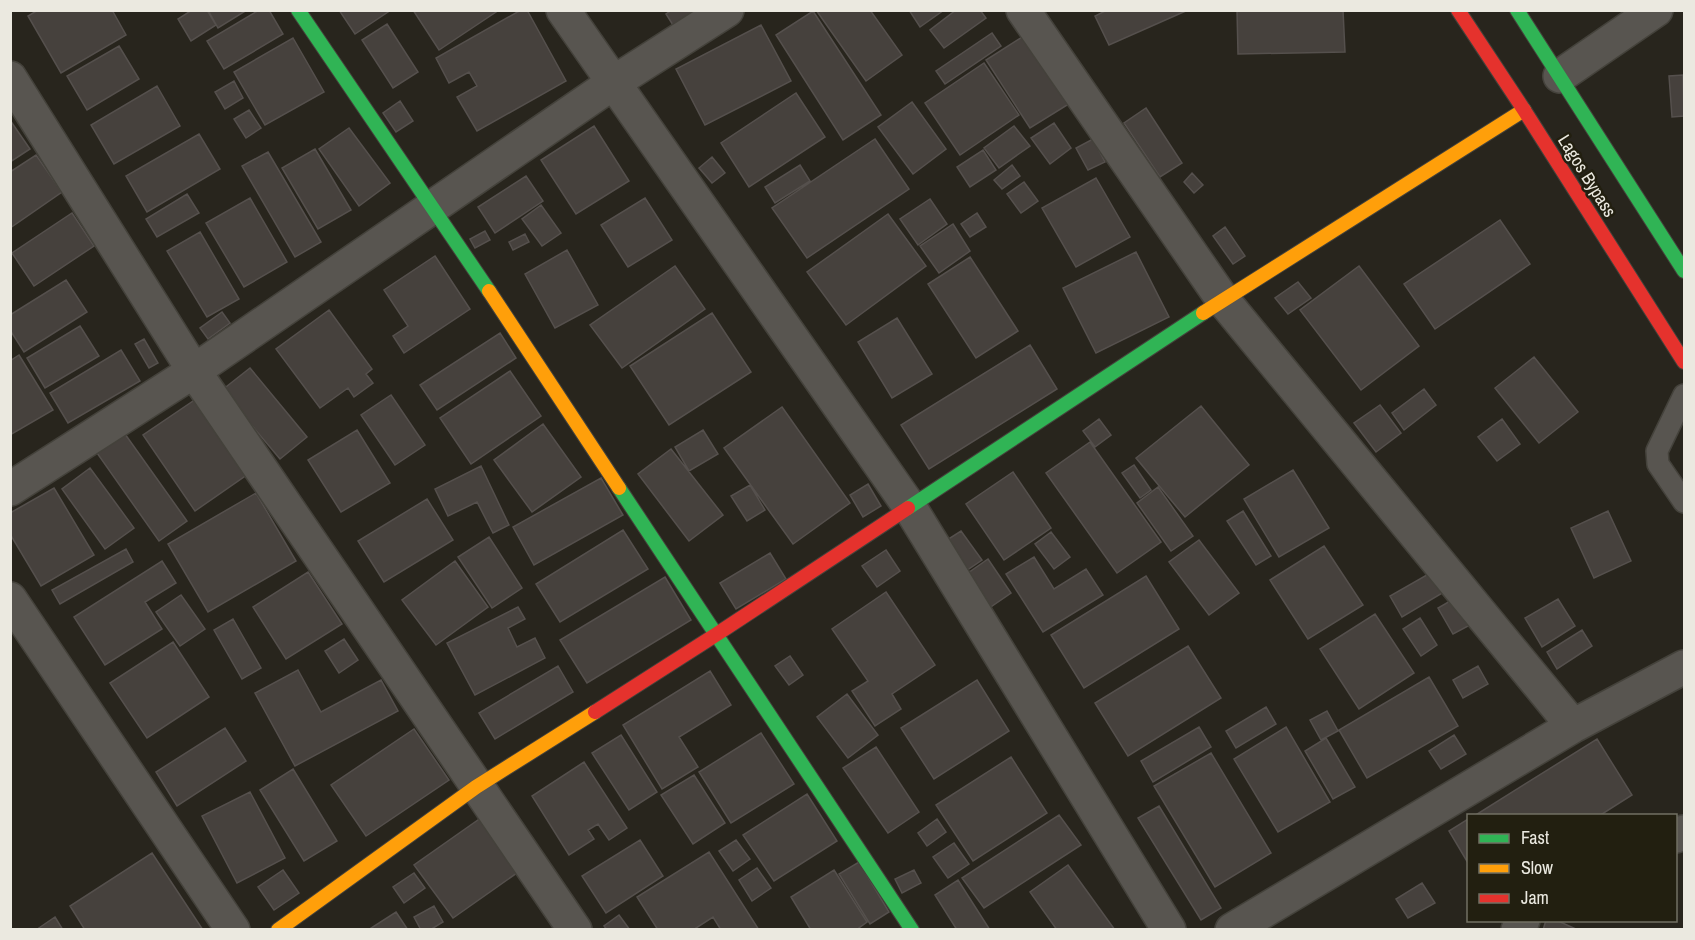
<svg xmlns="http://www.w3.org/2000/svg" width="1695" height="940" viewBox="0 0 1695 940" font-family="'Archivo Narrow',sans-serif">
  <rect width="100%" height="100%" fill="#28251d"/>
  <path fill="#46413d" stroke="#55504d" stroke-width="1.5" d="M38 10H112L126 35 61 73 28 16Z
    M192 10H207L216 25 191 41 178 19Z
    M208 10H247L218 28Z
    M259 10H269L283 34 224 69 207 41Z
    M339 10H391L355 34Z
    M413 10H499L439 50Z
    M521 10H527L566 81 477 131 457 97 477 86 469 72 449 83 436 58Z
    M672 10H707L676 30 666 14Z
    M816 10H870L902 55 866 81Z
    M909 10H944L920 27Z
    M956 10H980L986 18 944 48 930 30Z
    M1107 10H1188L1109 45 1095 16Z
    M1237 10H1343L1345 52 1238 54Z
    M813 11 881 115 843 140 776 35Z
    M387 24 418 72 393 88 362 40Z
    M761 25 791 81 705 125 676 69Z
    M992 33 1001 46 945 84 936 71Z
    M1027 34 1072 102 1030 128 986 60Z
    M293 38 324 92 265 125 234 72Z
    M119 46 139 79 87 110 67 76Z
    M984 63 1019 115 960 155 925 103Z
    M1683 75 1684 116 1672 117 1669 76Z
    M234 81 243 98 225 109 215 92Z
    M157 86 180 126 114 164 91 125Z
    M796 93 825 137 749 187 721 143Z
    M400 101 413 121 396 132 383 113Z
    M912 102 946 149 913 174 878 127Z
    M1146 108 1182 163 1160 177 1124 123Z
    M249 110 261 128 246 138 234 119Z
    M10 120 30 149 10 162Z
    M1054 123 1071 148 1050 164 1031 138Z
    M594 126 629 181 576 214 541 160Z
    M1014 126 1030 146 999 168 984 148Z
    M349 128 390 183 359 206 319 149Z
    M199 134 220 169 147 212 126 176Z
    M875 139 909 189 807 258 772 208Z
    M1093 139 1105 162 1088 170 1076 148Z
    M315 149 351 210 318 229 282 168Z
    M983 150 996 170 970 187 957 167Z
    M268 152 321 242 295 257 242 166Z
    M36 155 62 192 10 228V172Z
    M712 157 725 173 712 183 699 168Z
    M800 165 810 181 775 203 765 187Z
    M1012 165 1020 176 1002 189 994 180Z
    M1192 173 1203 185 1194 193 1184 182Z
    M526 176 543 201 495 233 478 207Z
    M1096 178 1130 237 1076 267 1042 208Z
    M1024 182 1038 201 1021 213 1007 194Z
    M187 194 199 213 157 237 146 219Z
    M250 198 287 262 244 287 206 223Z
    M645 198 672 240 628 267 601 225Z
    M930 199 947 224 918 245 900 219Z
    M541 205 561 233 542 246 522 219Z
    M72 213 94 246 34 286 12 253Z
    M977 213 986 227 970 237 961 224Z
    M888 214 926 266 846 325 807 272Z
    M1500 220 1530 264 1435 329 1404 284Z
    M953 224 970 251 939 273 920 246Z
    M1225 227 1245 256 1233 264 1213 236Z
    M485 231 490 240 475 248 470 239Z
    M200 232 239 299 207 317 167 251Z
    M525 234 529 242 513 250 509 242Z
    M567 250 598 305 555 328 525 274Z
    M1136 252 1169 317 1096 353 1063 288Z
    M435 256 470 309 404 353 393 336 408 326 384 290Z
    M970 257 1018 331 976 358 928 284Z
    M675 266 705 309 622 368 590 325Z
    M1359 266 1419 346 1361 390 1300 310Z
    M66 280 87 312 24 352 10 330V315Z
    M1298 282 1311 298 1288 314 1275 298Z
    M329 310 372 369 366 374 373 383 354 397 348 388 320 408 276 349Z
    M222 312 230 323 208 339 200 328Z
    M712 313 751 372 669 425 630 366Z
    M897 318 932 374 892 398 858 342Z
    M80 326 99 356 45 388 27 358Z
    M500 333 516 358 437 410 420 385Z
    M144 339 158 363 149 368 135 344Z
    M1030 345 1057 389 929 469 901 425Z
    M121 350 140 381 68 423 50 393Z
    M19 355 53 410 10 435V361Z
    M1534 357 1578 412 1539 443 1495 388Z
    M250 368 307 437 280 459 222 390Z
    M510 371 541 416 471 464 440 418Z
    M1424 389 1436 405 1404 430 1392 413Z
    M391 395 425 445 395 465 361 415Z
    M199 397 251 472 195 511 143 435Z
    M1380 405 1401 433 1376 452 1354 423Z
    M1201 406 1249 465 1185 517 1136 458Z
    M782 407 850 503 793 544 724 448Z
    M1099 419 1111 435 1095 447 1083 431Z
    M1502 419 1520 444 1497 461 1478 437Z
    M543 424 581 477 532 512 494 460Z
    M357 430 390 483 341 512 308 460Z
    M703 430 718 454 689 471 675 447Z
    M125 434 187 521 159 541 97 453Z
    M1090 442 1161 542 1117 573 1046 473Z
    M671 449 723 515 689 541 638 474Z
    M1134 465 1151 490 1140 498 1122 473Z
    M481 466 509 525 493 533 477 502 448 516 435 489Z
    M90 468 134 528 105 549 62 489Z
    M1293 470 1329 528 1279 557 1244 499Z
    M1013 472 1051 528 1004 560 966 504Z
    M601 478 623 515 534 565 513 527Z
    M868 484 881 506 863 517 850 495Z
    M750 485 765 510 747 521 731 496Z
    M1158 487 1193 536 1171 551 1137 503Z
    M54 488 94 555 41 586 10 534V513Z
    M256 493 296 561 208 612 168 544Z
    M427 499 453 540 384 582 358 541Z
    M1243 511 1271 556 1256 565 1227 521Z
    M1608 511 1631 561 1594 578 1571 528Z
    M623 530 648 569 560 622 536 584Z
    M961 531 982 560 960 575 939 545Z
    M1051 532 1070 557 1054 569 1035 544Z
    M489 537 522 588 492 608 458 557Z
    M1199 540 1239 593 1209 615 1169 562Z
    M1324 546 1363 605 1308 639 1270 580Z
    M126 549 133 562 60 604 52 590Z
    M886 550 900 571 877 587 862 566Z
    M770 553 786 579 736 609 720 583Z
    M1034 557 1054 589 1086 569 1103 595 1043 632 1006 574Z
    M988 559 1011 593 982 613 958 580Z
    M162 561 176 583 145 602 162 629 105 665 74 617Z
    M455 561 488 607 436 645 402 600Z
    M308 572 342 624 286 659 253 607Z
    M1432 572 1444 592 1402 617 1390 596Z
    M1146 576 1179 629 1084 688 1051 635Z
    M665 577 691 620 587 683 560 640Z
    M886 592 935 665 892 694 901 709 875 726 852 691 868 681 832 629Z
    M181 595 205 629 180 646 156 612Z
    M1457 597 1472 624 1453 634 1438 608Z
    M1558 599 1575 626 1542 647 1525 618Z
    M518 607 525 619 508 628 517 647 535 638 545 658 475 695 447 643Z
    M1375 614 1414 673 1359 709 1320 649Z
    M1420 618 1437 645 1421 656 1403 629Z
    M233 619 261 668 242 679 214 630Z
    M1582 630 1592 646 1557 669 1547 652Z
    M344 639 358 660 339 673 325 651Z
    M173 642 209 697 147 738 110 683Z
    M1188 646 1221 698 1128 756 1095 703Z
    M790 656 803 675 789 685 775 666Z
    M558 666 573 692 495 739 479 713Z
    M1478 666 1488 684 1463 698 1453 680Z
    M298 670 321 712 381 680 398 711 295 766 255 693Z
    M710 671 731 705 679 737 698 767 662 789 623 725Z
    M1429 677 1458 726 1367 778 1339 730Z
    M977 680 1009 731 934 779 901 728Z
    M847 694 878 735 848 758 817 717Z
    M1266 707 1276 724 1236 748 1226 731Z
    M1327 711 1338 731 1321 740 1310 720Z
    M1199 727 1211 747 1153 782 1141 761Z
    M1286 727 1330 802 1278 832 1234 759Z
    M225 728 246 761 177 806 156 772Z
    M414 729 449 780 366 836 331 785Z
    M761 733 794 784 731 823 699 772Z
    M621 735 657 792 629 810 592 753Z
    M1454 735 1466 754 1441 769 1429 751Z
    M1326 738 1355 787 1333 799 1305 751Z
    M1597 739 1632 795 1599 816H1474Z
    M876 747 919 812 888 833 843 768Z
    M1211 753 1271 853 1215 887 1154 786Z
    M1011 757 1047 813 973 861 936 805Z
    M584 762 627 828 609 840 598 824 588 830 594 839 569 855 532 796Z
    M293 769 337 841 304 861 260 790Z
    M694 775 725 823 693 844 661 795Z
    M250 792 285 858 237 883 202 816Z
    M807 794 837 841 774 881 743 835Z
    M1159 806 1221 908 1201 920 1138 818Z
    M485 815 524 868 453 918 414 865Z
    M1059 815 1081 845 984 908 962 878Z
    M937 819 946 832 927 846 918 833Z
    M1468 819V863L1449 831Z
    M640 840 663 876 606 913 582 876Z
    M736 840 750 859 733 871 719 851Z
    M954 843 969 864 948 878 933 857Z
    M709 852 759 930H721L713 917 693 930H658L637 897Z
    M152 853 203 930H85L70 906Z
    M859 862 889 912 870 924 839 874Z
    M1068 865 1115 930H1057L1030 892Z
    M757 868 771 888 752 901 739 880Z
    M283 870 299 893 274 910 258 887Z
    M834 870 867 922 856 930H811L791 897Z
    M914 870 921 883 902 893 895 879Z
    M414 873 425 888 404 903 393 887Z
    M958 880 990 930H957L935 895Z
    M1422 883 1435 903 1408 918 1396 899Z
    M434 906 443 922 430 930H421L414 917Z
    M396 912 408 930H368Z
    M619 915 630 930H607L604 926Z
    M55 917 63 930H36Z
    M1546 920H1556L1578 930H1543Z"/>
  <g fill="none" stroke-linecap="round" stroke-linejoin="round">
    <g stroke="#44423b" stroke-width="24">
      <path id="lane" d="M1684 395 1657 451 1658 464 1684 502"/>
    </g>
    <g stroke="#44423b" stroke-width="36">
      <path id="street" d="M563 10 909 506 1169 930
        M1023 10 1223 300 1573 726
        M1560 76 1656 10
        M10 78 194 371 575 930
        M10 489 194 371 613 83 727 10
        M10 599 233 930
        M1676 836 1684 832
        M1232 930 1573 726 1684 667
        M1518 930 1523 920"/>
    </g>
    <g stroke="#44423b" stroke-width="16">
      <path id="fast" d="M298 10 489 291
        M1517 10 1684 271
        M619 488 912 930
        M908 508 1203 313"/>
    </g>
    <g stroke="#44423b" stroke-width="16">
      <path id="slow" d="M489 291 619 488
        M1203 313 1524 110
        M278 930 476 787 595 712"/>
    </g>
    <g stroke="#44423b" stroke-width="16">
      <path id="jam" d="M1458 10 1524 110 1684 362
        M595 712 717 634 908 508"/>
    </g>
    <use href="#lane" stroke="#585550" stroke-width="21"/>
    <use href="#street" stroke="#585550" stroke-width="33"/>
    <use href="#fast" stroke="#30b455" stroke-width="14"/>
    <use href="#slow" stroke="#ff9f0a" stroke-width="14"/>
    <use href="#jam" stroke="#e5322d" stroke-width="14"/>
  </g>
  <g text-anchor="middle" stroke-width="5" stroke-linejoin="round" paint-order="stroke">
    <g font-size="18" fill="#ebe9e0" stroke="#221f10">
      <text transform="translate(1587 176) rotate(58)" y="6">Lagos Bypass</text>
    </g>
  </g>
  <rect width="1695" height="940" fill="none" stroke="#ebe9e0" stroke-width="24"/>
  <rect x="1467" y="814" width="210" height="108" fill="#221f10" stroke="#727063" stroke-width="1.5"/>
  <rect x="1479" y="834" width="30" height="9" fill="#30b455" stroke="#727063" stroke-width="1.5"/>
  <text x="1521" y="844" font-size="18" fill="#ebe9e0">Fast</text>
  <rect x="1479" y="864" width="30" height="9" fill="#ff9f0a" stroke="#727063" stroke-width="1.5"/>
  <text x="1521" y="874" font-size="18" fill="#ebe9e0">Slow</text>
  <rect x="1479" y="894" width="30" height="9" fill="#e5322d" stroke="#727063" stroke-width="1.5"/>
  <text x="1521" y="904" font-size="18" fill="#ebe9e0">Jam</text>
</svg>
